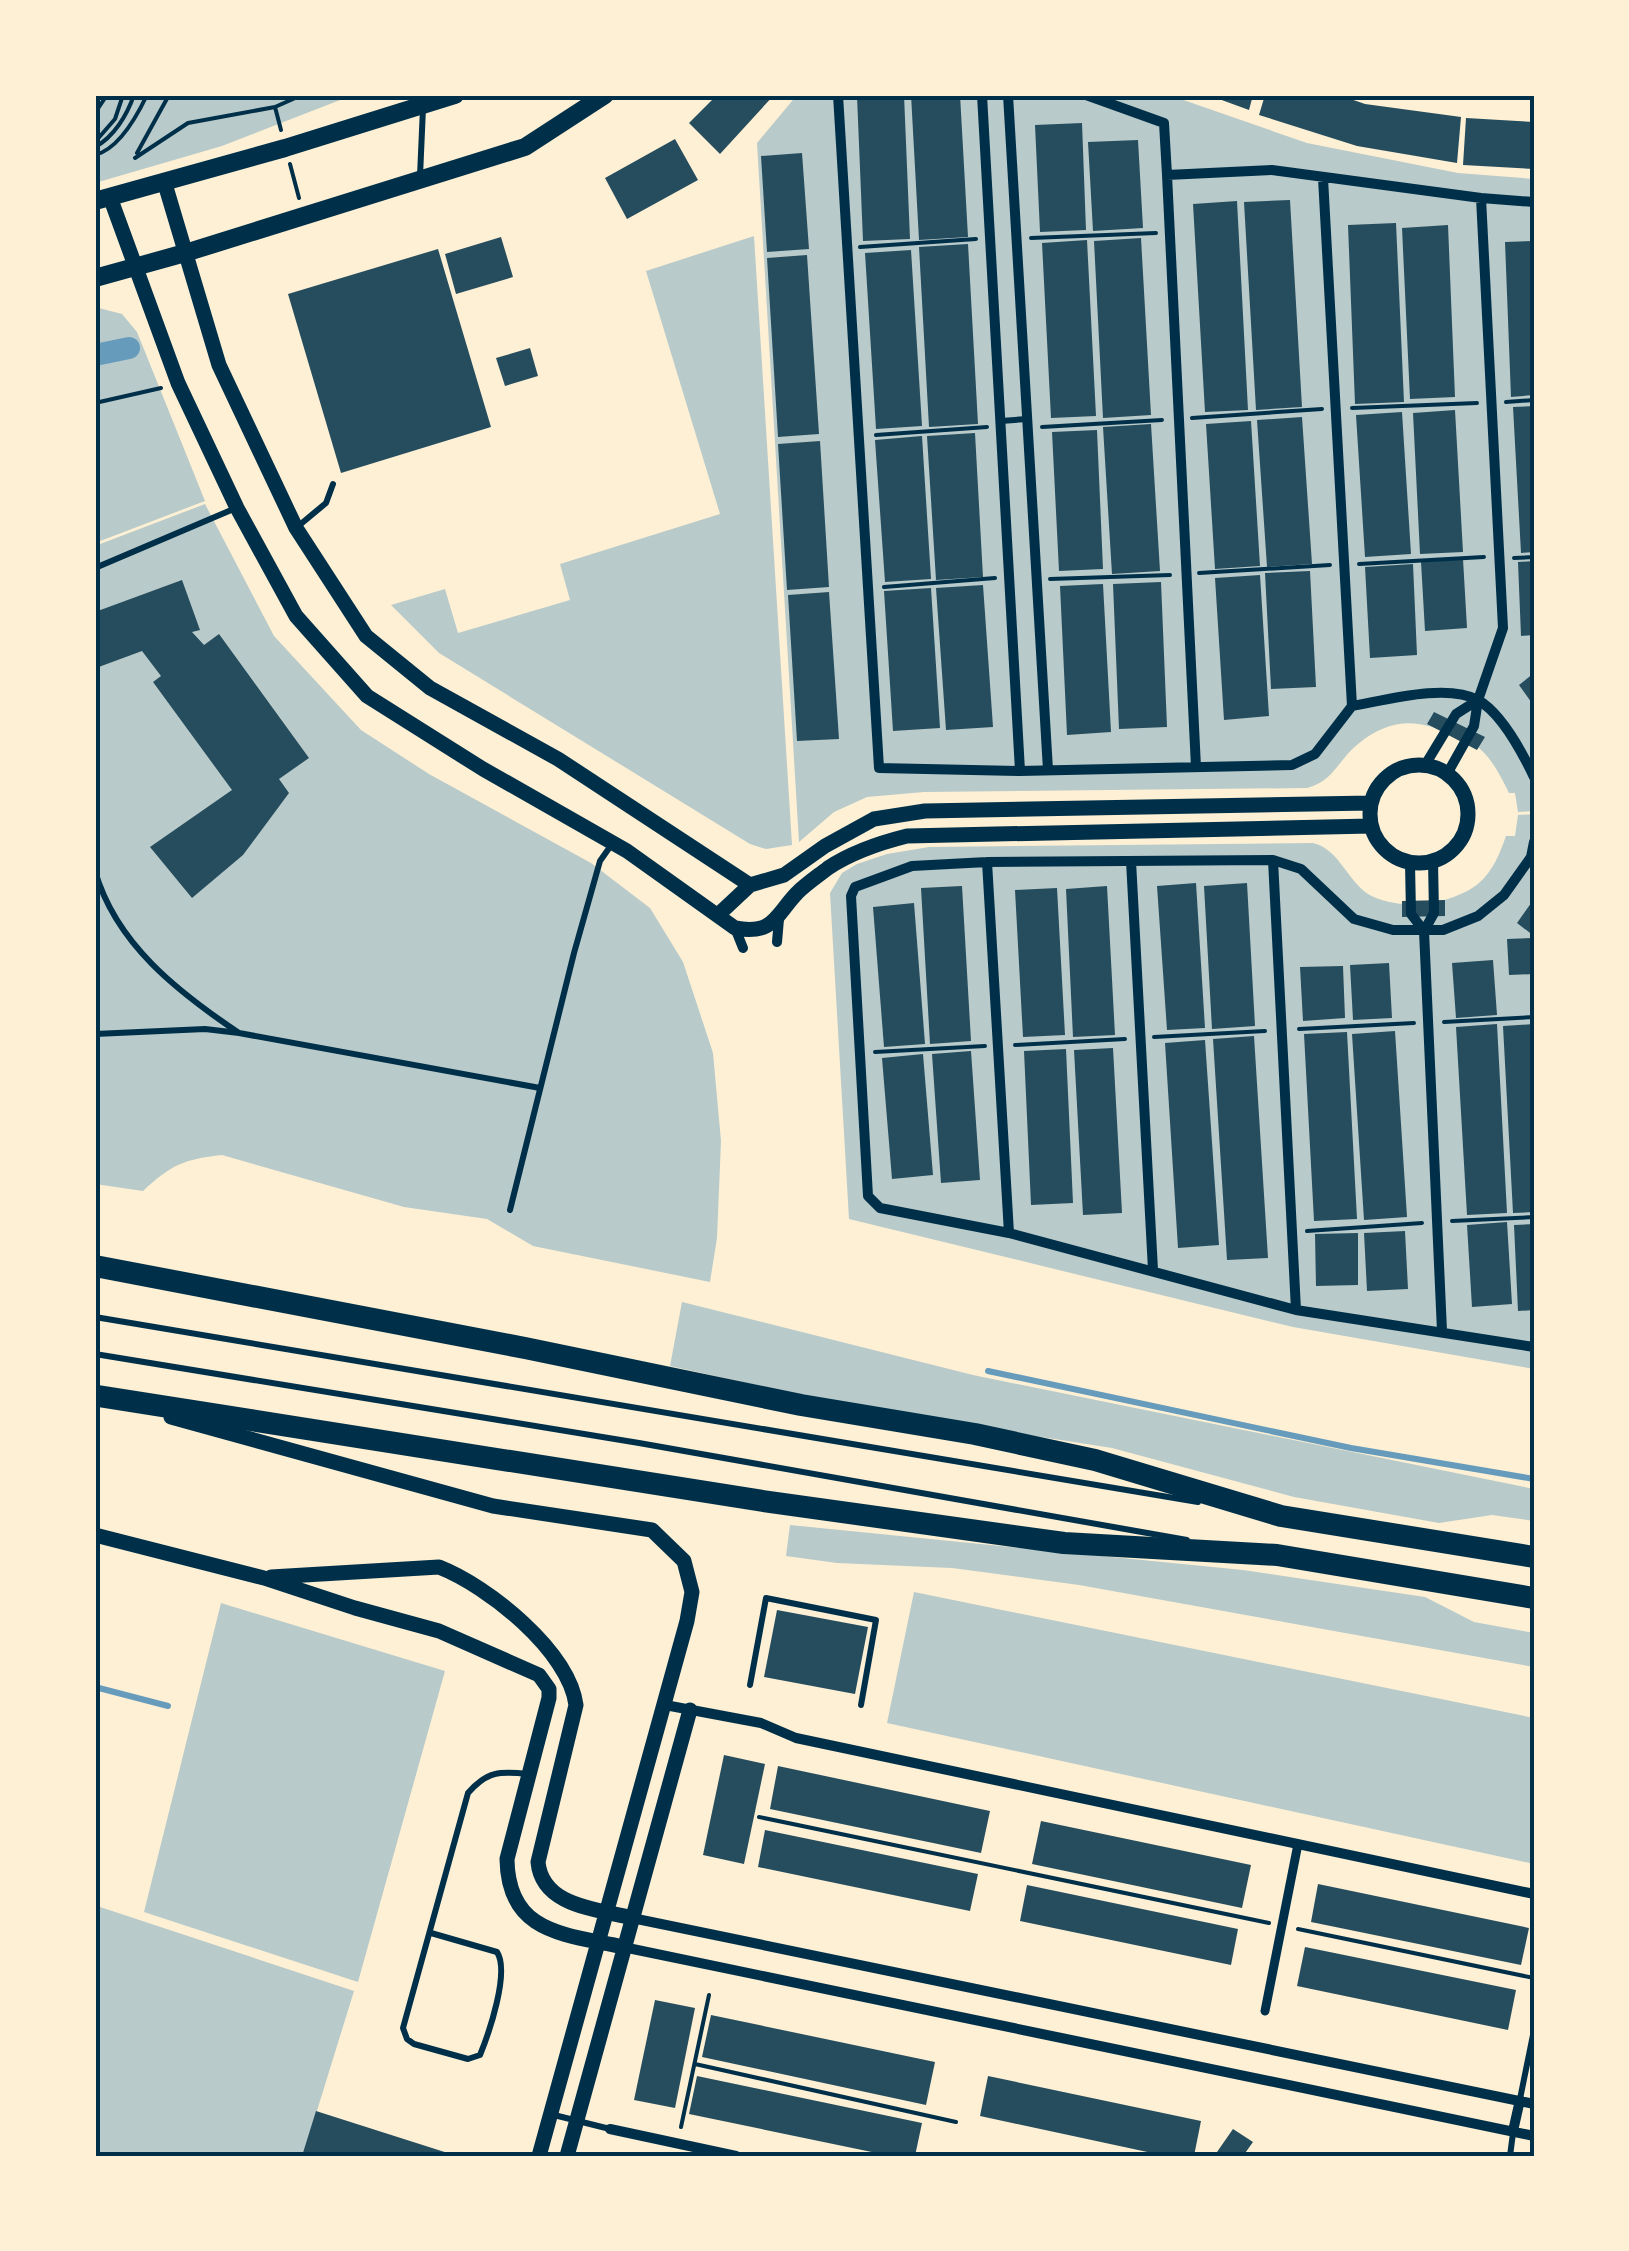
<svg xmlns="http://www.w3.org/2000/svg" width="1629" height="2251" viewBox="0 0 1629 2251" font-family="'Fira Sans Condensed',sans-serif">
  <rect width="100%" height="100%" fill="#fdf0d5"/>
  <path fill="#b9caca" d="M95 95H353L222 146 95 183Z
    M797 95H1169L1307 143 1458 173 1534 179V811L1518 812 1515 793H1509C1501 777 1493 760 1479 748 1473 744 1464 741 1458 738 1420 719 1393 716 1358 744 1338 760 1334 781 1307 788L924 792 867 797 834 812 799 842 757 143Z
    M754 236 792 845 766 849 750 844 439 653 391 605 445 589 458 633 570 600 560 564 720 514 646 271Z
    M95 307 122 314 137 332 205 501 95 543Z
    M205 504 274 636 361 730 429 774 591 863 650 908 683 962 713 1053 721 1141 717 1238 710 1282 533 1246 487 1219 404 1207 222 1155C184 1159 171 1165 143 1191L95 1184V546Z
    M1534 814V1369L1293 1327 849 1219 830 893 842 873 857 864 887 854 929 847 1313 843C1339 849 1346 879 1368 894 1398 912 1453 905 1479 883 1493 871 1500 853 1506 836H1515L1518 815Z
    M682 1302 973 1375 1534 1489V1521L1492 1515 1439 1523 1294 1497 1112 1448 870 1410 670 1366Z
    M790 1525 1243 1570 1425 1597 1474 1622 1534 1633V1667L1079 1585 952 1568 837 1563 786 1556Z
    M914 1592 1534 1718V1864L887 1723Z
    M221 1603 445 1671 358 1982 144 1912Z
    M100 1907 354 1991 303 2156H95V1920Z"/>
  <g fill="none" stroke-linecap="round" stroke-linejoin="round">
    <path stroke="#669bbc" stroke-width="6" d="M988 1371 1351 1448 1534 1479
      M95 1687 168 1706"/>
    <path stroke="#669bbc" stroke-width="22" d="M95 355 129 348"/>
  </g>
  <path fill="#264d5e" d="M717 95H774L720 154 689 123Z
    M904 95 910 239 863 241 857 96Z
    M911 95H960L968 237 919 240Z
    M1208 95H1253L1249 110Z
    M1265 95H1339L1365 104 1461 117 1457 163 1357 146 1259 115Z
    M1466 118 1534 122V169L1463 165Z
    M1082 123 1086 230 1040 232 1035 125Z
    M675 139 698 180 627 219 605 178Z
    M1138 140 1143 228 1093 231 1088 142Z
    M802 153 809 249 767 252 761 156Z
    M1290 200 1302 407 1256 410 1244 202Z
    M1237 201 1248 410 1205 412 1193 204Z
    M1396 223 1404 402 1355 404 1348 225Z
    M1448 225 1455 397 1410 399 1402 228Z
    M501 237 513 277 456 294 445 254Z
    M1141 238 1151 415 1103 418 1094 241Z
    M1087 240 1096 416 1051 418 1042 243Z
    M1534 241V395L1511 397 1505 242Z
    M968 244 978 424 929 427 919 247Z
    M438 249 491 427 341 473 288 294Z
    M911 250 922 426 876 429 865 253Z
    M807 255 819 434 778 437 767 258Z
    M530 348 538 376 505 386 496 358Z
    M1534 406V552L1521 553 1513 407Z
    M1455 410 1463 552 1420 554 1413 413Z
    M1402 412 1411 554 1365 557 1356 415Z
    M1302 417 1312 564 1267 567 1257 420Z
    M1251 421 1260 566 1215 569 1206 424Z
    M1151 424 1160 571 1112 574 1103 427Z
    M1097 430 1103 569 1059 571 1052 432Z
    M975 433 983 577 936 580 927 436Z
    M922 436 931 579 885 582 875 440Z
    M820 441 829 587 787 590 778 444Z
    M1463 559 1467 628 1425 631 1421 562Z
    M1534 561V635L1521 636 1518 562Z
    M1413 564 1417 655 1370 658 1365 567Z
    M1310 571 1316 687 1271 689 1265 573Z
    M1260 575 1269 716 1224 720 1215 578Z
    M182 580 200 630 192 632 204 645 219 634 309 758 279 779 289 793 243 855 192 898 150 847 232 790 153 682 161 676 142 651 96 668 95 664V612Z
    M1161 582 1167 727 1119 729 1113 584Z
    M1103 584 1111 732 1067 735 1060 586Z
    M983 585 993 727 946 730 936 588Z
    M931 588 940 728 893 731 884 591Z
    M829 592 839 739 797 741 788 595Z
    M1534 673V706L1519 685Z
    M1434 712 1485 737 1477 750 1427 724Z
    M1196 883 1205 1028 1167 1030 1157 886Z
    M1247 883 1255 1026 1212 1029 1204 886Z
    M962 886 971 1041 930 1044 921 888Z
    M1107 886 1115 1035 1073 1037 1066 889Z
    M1057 888 1065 1035 1023 1037 1015 890Z
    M1534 899V936L1517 923Z
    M1445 900V916L1402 917V901Z
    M914 903 925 1044 884 1047 873 907Z
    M1533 938 1534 974 1509 975 1507 939Z
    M1493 960 1497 1015 1456 1018 1452 963Z
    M1389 963 1392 1018 1353 1020 1350 965Z
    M1343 966 1345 1018 1303 1021 1300 967Z
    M1497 1024 1507 1213 1467 1215 1456 1027Z
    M1534 1024V1212L1513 1213 1503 1026Z
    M1395 1031 1407 1217 1364 1220 1352 1034Z
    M1347 1032 1357 1219 1314 1221 1304 1034Z
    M1254 1036 1268 1258 1227 1260 1213 1039Z
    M1205 1040 1219 1245 1178 1248 1165 1043Z
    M1113 1048 1122 1213 1083 1215 1074 1050Z
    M1066 1049 1073 1203 1031 1205 1024 1051Z
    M971 1051 980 1180 941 1183 932 1054Z
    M923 1054 933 1175 892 1179 882 1058Z
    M1507 1222 1512 1304 1472 1307 1467 1225Z
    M1534 1224V1310L1518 1311 1514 1225Z
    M1405 1231 1408 1289 1367 1291 1364 1233Z
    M1358 1233V1285L1316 1286 1315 1234Z
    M777 1610 868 1627 855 1694 764 1677Z
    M724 1755 765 1764 744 1864 703 1855Z
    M778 1766 990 1811 981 1853 770 1809Z
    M1041 1821 1251 1865 1242 1908 1032 1864Z
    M765 1830 978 1874 970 1911 758 1867Z
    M1318 1884 1529 1928 1521 1965 1311 1922Z
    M1027 1885 1238 1929 1231 1965 1020 1921Z
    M1305 1947 1516 1990 1508 2030 1297 1986Z
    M655 2000 695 2008 675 2108 634 2100Z
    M711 2015 935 2062 926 2105 702 2057Z
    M697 2076 922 2123 915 2156H891L689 2114Z
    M988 2076 1201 2121 1194 2156H1166L980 2116Z
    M316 2111 454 2155V2156H302Z
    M1233 2129 1253 2142 1243 2156H1223L1217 2152Z"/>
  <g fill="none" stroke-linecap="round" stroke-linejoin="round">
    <path stroke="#003049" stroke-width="4" d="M275 107 281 130
      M95 113 107 95
      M95 142 115 119 123 95
      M95 147C114 137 127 115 134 95
      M137 153 169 95
      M95 155C119 149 137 116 147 95
      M135 158 188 123 275 107 302 95
      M290 164 299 198
      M1031 238 1156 233
      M860 247 976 239
      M1506 402 1534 400
      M95 403 161 388
      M1352 408 1477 403
      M1192 418 1322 409
      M1042 427 1162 420
      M876 435 987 427
      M1514 558 1534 557
      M1359 564 1484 557
      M1199 573 1330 565
      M1050 579 1170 575
      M884 587 995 578
      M1444 1022 1534 1017
      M1299 1029 1414 1023
      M1154 1037 1265 1031
      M1015 1045 1125 1039
      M875 1052 985 1046
      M1452 1221 1534 1217
      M1307 1231 1422 1223
      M759 1817 1269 1923
      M1298 1929 1534 1978
      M695 2064 956 2122
      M681 2127 709 1995"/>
    <path stroke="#003049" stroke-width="6" d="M420 176 423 108
      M1001 421 1027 419
      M296 528 326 503 333 484
      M95 568 236 508
      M95 871C116 944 178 992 239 1033L205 1029 95 1034
      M239 1033 540 1088
      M510 1210 574 953 600 861 612 844
      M95 1317 1198 1502
      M95 1354 639 1443 1187 1540
      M750 1685 766 1598 876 1620 861 1705
      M431 1933 497 1952C510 1972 489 2033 480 2055L468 2059 414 2044 407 2039 403 2028 468 1793C487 1771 500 1771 528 1774
      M1520 2099 1534 2030
      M550 2114 610 2129
      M1510 2156 1513 2133"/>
    <path stroke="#003049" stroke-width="9" d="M1265 2011 1298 1844"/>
    <path stroke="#003049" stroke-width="10" d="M838 95 879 768 1020 771 1292 765 1315 754 1352 706C1386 700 1447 683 1478 700 1501 713 1523 754 1534 777
      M982 95 1020 771
      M1008 95 1048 770
      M1086 95 1164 123 1167 175 1272 170 1481 198 1534 202
      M1167 175 1196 767
      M1323 178 1352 706
      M1425 765 1456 714 1478 700
      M1447 774 1474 726 1478 700 1503 628 1481 198
      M1534 842 1531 857 1504 895 1478 916 1443 930H1393L1354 919 1301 869 1273 860 987 862 912 866 855 887 851 896 868 1196 880 1208 1009 1233 1296 1310 1534 1347
      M1273 860 1296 1310
      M1131 861 1153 1270
      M987 862 1009 1233
      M1410 863 1411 914 1424 931
      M735 928 743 948
      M1424 931 1442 1331
      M1424 931 1434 913 1433 861
      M777 942 779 919
      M665 1705 761 1723 796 1738 1534 1894
      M632 1918 1534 2104
      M623 1947 1534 2136
      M610 2129 736 2156
      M1513 2131 1520 2100"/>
    <path stroke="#003049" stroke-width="15" d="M165 184 219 365 296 528 366 636 430 688 558 759 750 885 784 875 825 846 874 819 925 811 1371 803
      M110 197 178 383 237 508 296 616 367 696 483 769 627 851 735 928C774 935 775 916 797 893 806 884 818 876 828 868 852 852 879 843 907 836L1371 826
      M1370 814a49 49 0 1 1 98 0a49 49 0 1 1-98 0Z
      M719 914 750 885
      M171 1417 493 1506 652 1530 684 1561 692 1592 687 1621 539 2156
      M95 1535 264 1578 355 1608 439 1631 539 1675 549 1689V1698L507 1859C508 1934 565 1934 623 1947
      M271 1577 439 1567C488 1586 569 1651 576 1705L538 1862C542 1906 596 1909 632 1918
      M567 2156 690 1710"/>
    <path stroke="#003049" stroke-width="18" d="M95 201 285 148 455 95
      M95 278 185 253 525 147 605 95"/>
    <path stroke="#003049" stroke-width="22" d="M95 1266 525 1348 801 1405 975 1434 1095 1460 1281 1516 1534 1557
      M98 1396 763 1501 1064 1543 1277 1555 1534 1598"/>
  </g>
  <rect width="1629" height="2251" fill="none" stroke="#fdf0d5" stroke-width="195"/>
  <rect x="98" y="98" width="1434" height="2056" fill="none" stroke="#003049" stroke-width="4"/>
</svg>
